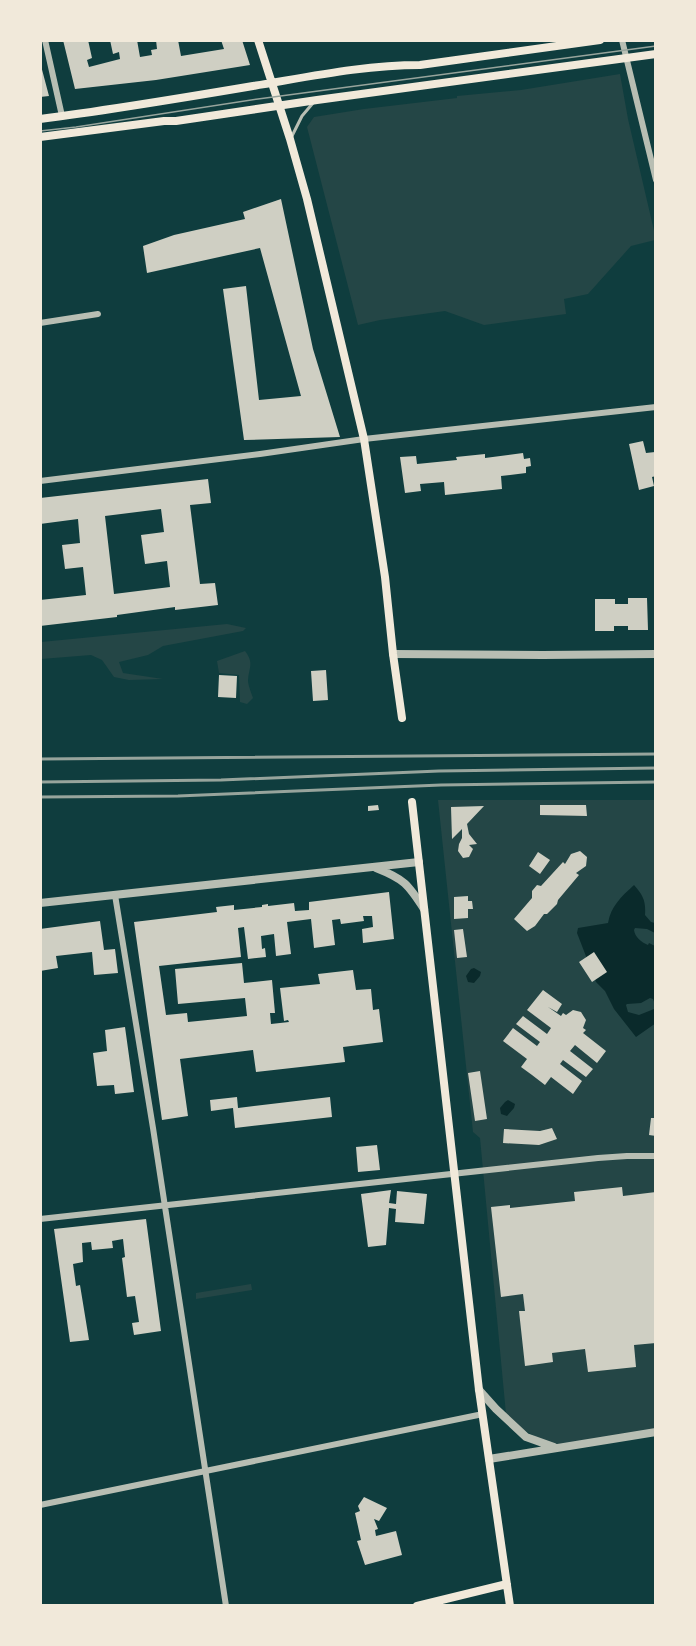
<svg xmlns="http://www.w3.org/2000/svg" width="696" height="1646" viewBox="0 0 696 1646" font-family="Figtree,sans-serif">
  <rect width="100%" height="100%" fill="#0f3d3e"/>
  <path fill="#244646" d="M620 74 628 119 655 235V240L631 246 588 294 564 299 566 314 484 325 445 311 380 320 358 325 307 127 314 117 364 109 457 98V96L521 90Z
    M227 624 246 628 243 631 163 646 148 655 119 662 123 673 163 679 129 680 114 677 102 660 91 655 41 659V642Z
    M245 651C255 664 248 668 248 682 249 687 251 693 253 698L247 704 240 702 239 675 219 673 217 661Z
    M438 800H655V1432L555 1448 524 1430 506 1414 480 1138 473 1132Z
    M251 1284 252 1290 196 1299V1293Z"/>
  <path fill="#0a2a2b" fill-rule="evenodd" d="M634 885C643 895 646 901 645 915L651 922 655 923V933L647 929 635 928 634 930C635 937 641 942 648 945L649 943 655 946 656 1023 636 1037 614 1009 605 991 596 982 577 933 578 928 608 923C611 906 621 897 634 885ZM650 998 653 999 655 1004 654 1009 639 1015 628 1012 626 1005 627 1004 641 1003Z
    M474 968 481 972 480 976 474 983 468 982 466 976 471 969Z
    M508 1100 515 1104 514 1108 507 1116 501 1114 500 1108 505 1102Z"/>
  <path fill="#cfcfc3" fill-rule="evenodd" d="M63 40H88L92 58 87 60 89 67 120 59 119 52 113 54 110 40H137L140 57 152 55 151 50 157 49 156 40H178L181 56 224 49 221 40H242L250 65 156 80 75 89Z
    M40 62 49 96 40 97Z
    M281 199 313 349 340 437 244 440 223 289 246 286 259 400 301 396 260 248 147 273 143 246 174 235 245 219 243 212Z
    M643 441 646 453 655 452 656 476 652 477 654 486 639 490 629 444Z
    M523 453 524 459 530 458 531 466 526 467V473L501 476 502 489 445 495 444 482 420 484 421 491 405 493 400 457 416 456 417 464 457 460 456 457 485 454V458Z
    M208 479 211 503 190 505 200 584 215 583 218 605 175 610V607L117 615V617L40 626V600L86 595 83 567 65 569 62 545 80 543 78 519 40 524V498ZM161 509 164 532 141 535 145 564 167 561 170 587 114 594 105 516Z
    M628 598H647L648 630H628V626H614V631H595V599H615V604H628Z
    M326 670 328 700 313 701 311 671Z
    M219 675 237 676 236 698 218 697Z
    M378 805 379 810 368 811V806Z
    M540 805H586L587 816 540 815Z
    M484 806 467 824 469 834 477 844 469 845 473 849 469 857 463 858 458 851 459 844 462 838V829L452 839 451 807Z
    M580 851 587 857 586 866 576 873 579 875 558 900 557 904 547 914H544L535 926 527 931 514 919 532 898V891L537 885 541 886 563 862 565 864 571 854Z
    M538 852 550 860 540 874 529 866Z
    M389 892 394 939 363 943 362 929 373 927 372 916H363L364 921 341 924 340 919 332 920 335 945 314 948 311 919 287 922 291 954 276 956 274 934 261 936 262 949 265 948 266 957 248 959 244 927 238 928 241 957 159 966 166 1015 187 1013 188 1022 247 1016 245 998 178 1004 175 969 242 963 244 983 272 980 275 1013H270L271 1024 289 1022 288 1020 284 1021 280 988 320 984 318 974 353 970 356 990 371 989 373 1010 379 1009 383 1042 343 1047 345 1062 256 1072 253 1050 180 1059 188 1116 162 1120 134 922 217 912 216 907 234 905V910L262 907V905L268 904V906L294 903 295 911 309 910V902Z
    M468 896V901H472L473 909H468V918L454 919V897Z
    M100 921 104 950 115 949 118 973 94 975 92 952 56 956 58 968 40 971V929Z
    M463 929 467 957 457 958 454 930Z
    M594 952 607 972 592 982 579 962Z
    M543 990 562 1004 557 1012 548 1007 561 1016 563 1013 566 1015 573 1010 581 1012 586 1020 583 1028 586 1030 583 1033 606 1051 597 1063 575 1045 570 1051 593 1069 586 1077 563 1060 560 1064 582 1081 573 1094 551 1077 545 1085 532 1075 521 1067 527 1059 503 1041 513 1028 537 1046 540 1042 516 1024 523 1016 547 1034 551 1028 527 1010Z
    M125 1027 134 1092 115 1094 114 1085 97 1086 93 1053 107 1051 105 1030Z
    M480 1071 487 1119 475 1121 468 1073Z
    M237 1097 238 1108 330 1097 332 1117 235 1128 233 1108 211 1111 210 1100Z
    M651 1118H656V1136L649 1135Z
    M552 1128 557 1139 539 1145 503 1143 504 1129 540 1131Z
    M377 1145 380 1170 358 1172 356 1147Z
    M622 1187 623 1196 656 1192V1343L634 1345 636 1367 588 1372 585 1349 552 1353 553 1362 525 1366 519 1311H525L523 1294 501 1297 491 1207 510 1205V1208L575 1201 574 1192Z
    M391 1190 389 1203 396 1204 397 1191 427 1194 424 1224 395 1222 396 1209 389 1208 386 1245 368 1247 361 1194Z
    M146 1219 161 1331 134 1335 132 1323 139 1322 135 1296 127 1297 122 1258 125 1257 123 1239 112 1241 113 1248 92 1250 91 1242 82 1243 83 1262 73 1264 76 1286 80 1285 89 1340 70 1342 54 1229Z
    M364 1497 387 1508 379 1521 374 1519 378 1529 375 1530 376 1536 396 1531 402 1555 365 1565 357 1541 361 1540 355 1513 360 1511 358 1506Z"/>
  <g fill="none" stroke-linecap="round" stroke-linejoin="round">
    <path stroke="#b8beb3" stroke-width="3" d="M291 138 302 116 313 103"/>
    <path stroke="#b8beb3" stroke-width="6" d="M45 40 62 116
      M622 40 656 180
      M40 323 98 314
      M40 481 260 454 364 439 656 407
      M115 895 153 1128 226 1606
      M40 1219 598 1158 627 1156H656
      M40 1505 483 1414"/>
    <path stroke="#b8beb3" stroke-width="8" d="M393 654 543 655 656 654
      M376 868C404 879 408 884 424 909
      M40 903 419 862
      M479 1390 496 1409 526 1437 554 1447
      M489 1459 656 1432"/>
    <path stroke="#f1e9da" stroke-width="8" d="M258 40 290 139 307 199 364 439 385 577 393 654 402 718
      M40 119C111 110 182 98 253 86 308 77 364 65 420 65L600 40
      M40 137 164 121H176L317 100 656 54
      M412 802 479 1390 510 1606
      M417 1606 507 1584"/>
    <path stroke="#97a49c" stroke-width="1.5" d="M40 131 76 127 258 99 656 46"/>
    <path stroke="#97a49c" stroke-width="3" d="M40 759 656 754
      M40 782 221 780 439 771 656 768
      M40 797 178 796 441 785 656 782"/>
  </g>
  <rect width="696" height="1646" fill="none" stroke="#f1e9da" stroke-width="84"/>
</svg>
